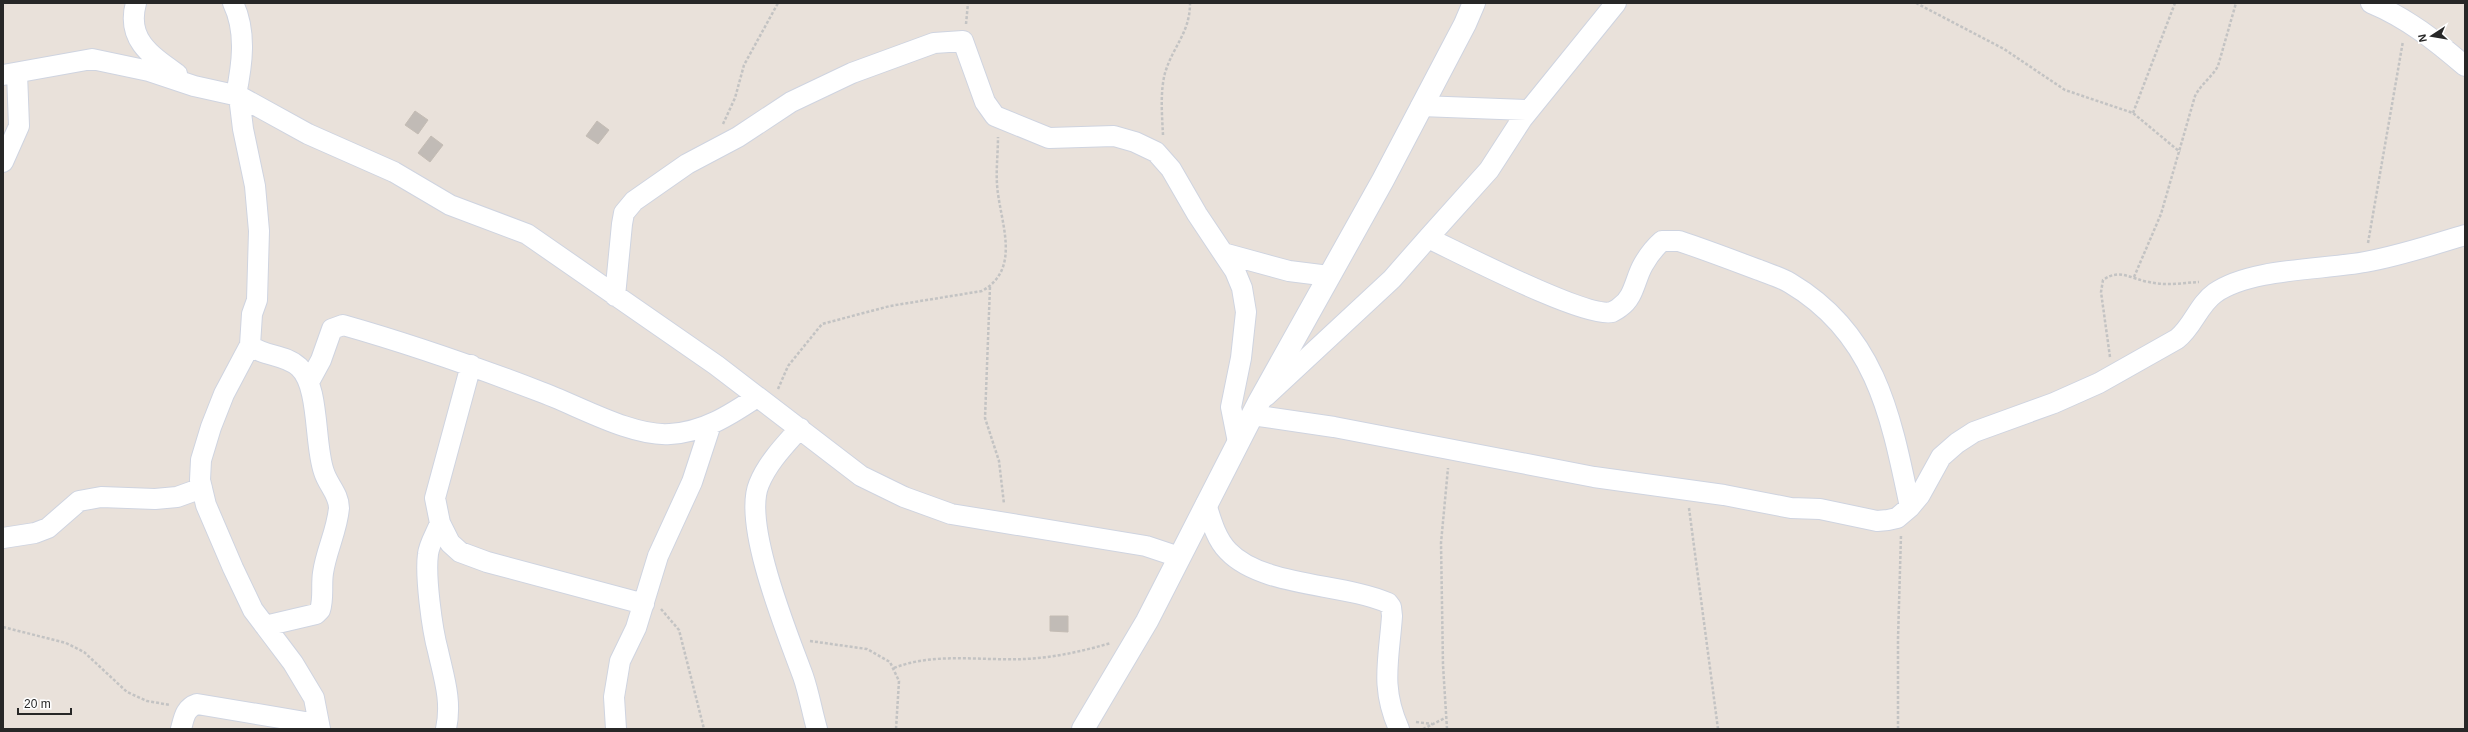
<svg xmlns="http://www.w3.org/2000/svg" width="2468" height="732" viewBox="0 0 2468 732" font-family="Helvetica,sans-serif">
  <rect width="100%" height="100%" fill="#e9e1da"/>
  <path fill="#c1bbb6" stroke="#c4bcb4" d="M415 111 428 120 418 134 405 125Z
    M597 121 609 130 598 144 586 136Z
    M431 136 443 145 430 162 418 153Z
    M1050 616H1068V632L1050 631Z"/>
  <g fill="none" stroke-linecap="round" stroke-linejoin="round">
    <g stroke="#cfd4e0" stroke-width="22">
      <path id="street" d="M136 3C126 39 150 55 177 74
        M233 3C247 32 242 65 236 95
        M2371 3C2407 18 2436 41 2465 66
        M3 75 92 59 149 71 194 86 239 96 308 134 394 172 450 205 527 234 716 365 861 476 904 497 951 514 1146 546 1179 557
        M239 96 243 129 255 186 259 231 257 300 252 314 250 345C264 357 285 354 299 367 320 386 314 445 324 472 328 485 339 494 339 508 337 531 326 551 323 573 321 586 324 598 320 610L316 614 265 626
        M1421 106 1528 110
        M3 162 19 126 17 73
        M1428 238C1458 252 1586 319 1612 312 1614 311 1618 309 1620 307 1634 298 1635 279 1643 265 1648 256 1654 248 1662 241H1679C1706 250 1732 260 1759 270 1769 274 1780 277 1790 283 1876 334 1891 416 1910 507
        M1223 253 1289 271 1329 276
        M615 296 622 224 624 213 634 201 687 164 738 137 791 102 852 73 934 43 963 41 985 102 995 116 1049 138 1114 136 1135 142 1156 152 1171 169 1197 214 1235 271 1242 288 1246 312 1241 358 1231 407 1238 442
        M250 345 224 394 211 427 201 460 200 480 206 505 233 568 253 610 293 663 314 698 320 729
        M471 365 435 498 440 523 450 543 460 552 487 562 644 604
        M309 382 321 360 332 329 343 325C410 344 476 367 541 392 577 405 632 437 670 434 704 432 730 415 757 397
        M1266 396 1392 279 1428 238 1489 170 1522 119 1616 3
        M1252 415 1334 427 1594 477 1724 495 1791 508 1820 509 1877 521 1888 520 1897 518 1910 507 1920 495 1941 457 1957 443 1974 432 2054 403 2099 383 2177 339C2193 327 2198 305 2215 293 2251 268 2322 270 2365 262 2399 256 2432 245 2465 235
        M800 428C785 445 768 462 759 484 742 524 788 635 803 676 809 693 812 712 817 729
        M1206 504C1211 520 1216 539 1228 551 1262 587 1343 583 1388 603L1391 607 1392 616C1389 660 1380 687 1399 729
        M440 523C437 532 429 544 428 554 425 576 432 629 438 651 444 678 452 701 446 729
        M3 538 35 533 48 528 79 501 101 497 155 499 177 497 202 488
        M181 729C184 718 185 708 197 704L317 724
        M616 729 614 697 620 661 636 628 658 556 692 482 711 424"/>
    </g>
    <g stroke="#cfd4e0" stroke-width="24">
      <path id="secondary" d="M1083 729 1147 621 1259 402 1383 180 1465 24 1474 3"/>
    </g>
    <path stroke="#c3c3c3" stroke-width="2.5" stroke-dasharray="3 2" stroke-linecap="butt" d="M1916 3 2004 49 2065 90 2133 113 2180 152
      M966 24 968 3
      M2133 113 2175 3
      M723 124 735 98 744 65 778 3
      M1163 135C1162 115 1160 92 1165 73 1173 46 1190 33 1190 3
      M2368 243 2403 41
      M2134 277 2161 214 2195 96C2201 84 2212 77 2218 66L2236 3
      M990 287 985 418 999 461 1004 504
      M2110 357 2101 292 2103 280C2120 268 2131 279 2149 282 2165 286 2183 283 2199 282
      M778 389 788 366 822 324 890 306 982 291C1023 268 999 220 997 184 996 168 998 153 998 137
      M1689 508 1718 729
      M661 609 679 630 704 729
      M3 627 66 643 84 652 127 692 147 701 170 705
      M810 641 867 649 890 662 899 681 896 729
      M894 668C934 652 982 661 1024 659 1053 658 1083 651 1111 643
      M1416 722 1432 724
      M1423 729 1447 717
      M1447 729 1443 665 1441 543 1448 468
      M1898 729V639L1901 535"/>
    <use href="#street" stroke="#fff" stroke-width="20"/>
    <use href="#secondary" stroke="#fff" stroke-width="22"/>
  </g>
  <rect width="2468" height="732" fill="none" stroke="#272727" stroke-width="8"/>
  <g transform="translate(2432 36) rotate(258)" stroke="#ffffff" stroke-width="3" paint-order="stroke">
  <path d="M0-3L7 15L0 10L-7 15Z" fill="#272727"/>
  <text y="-6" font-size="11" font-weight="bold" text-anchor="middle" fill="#272727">N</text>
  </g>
  <path d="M18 708v6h53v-6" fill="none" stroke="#272727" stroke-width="2"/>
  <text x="24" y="708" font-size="12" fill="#272727" stroke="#ffffff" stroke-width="3" paint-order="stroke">20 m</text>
</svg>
